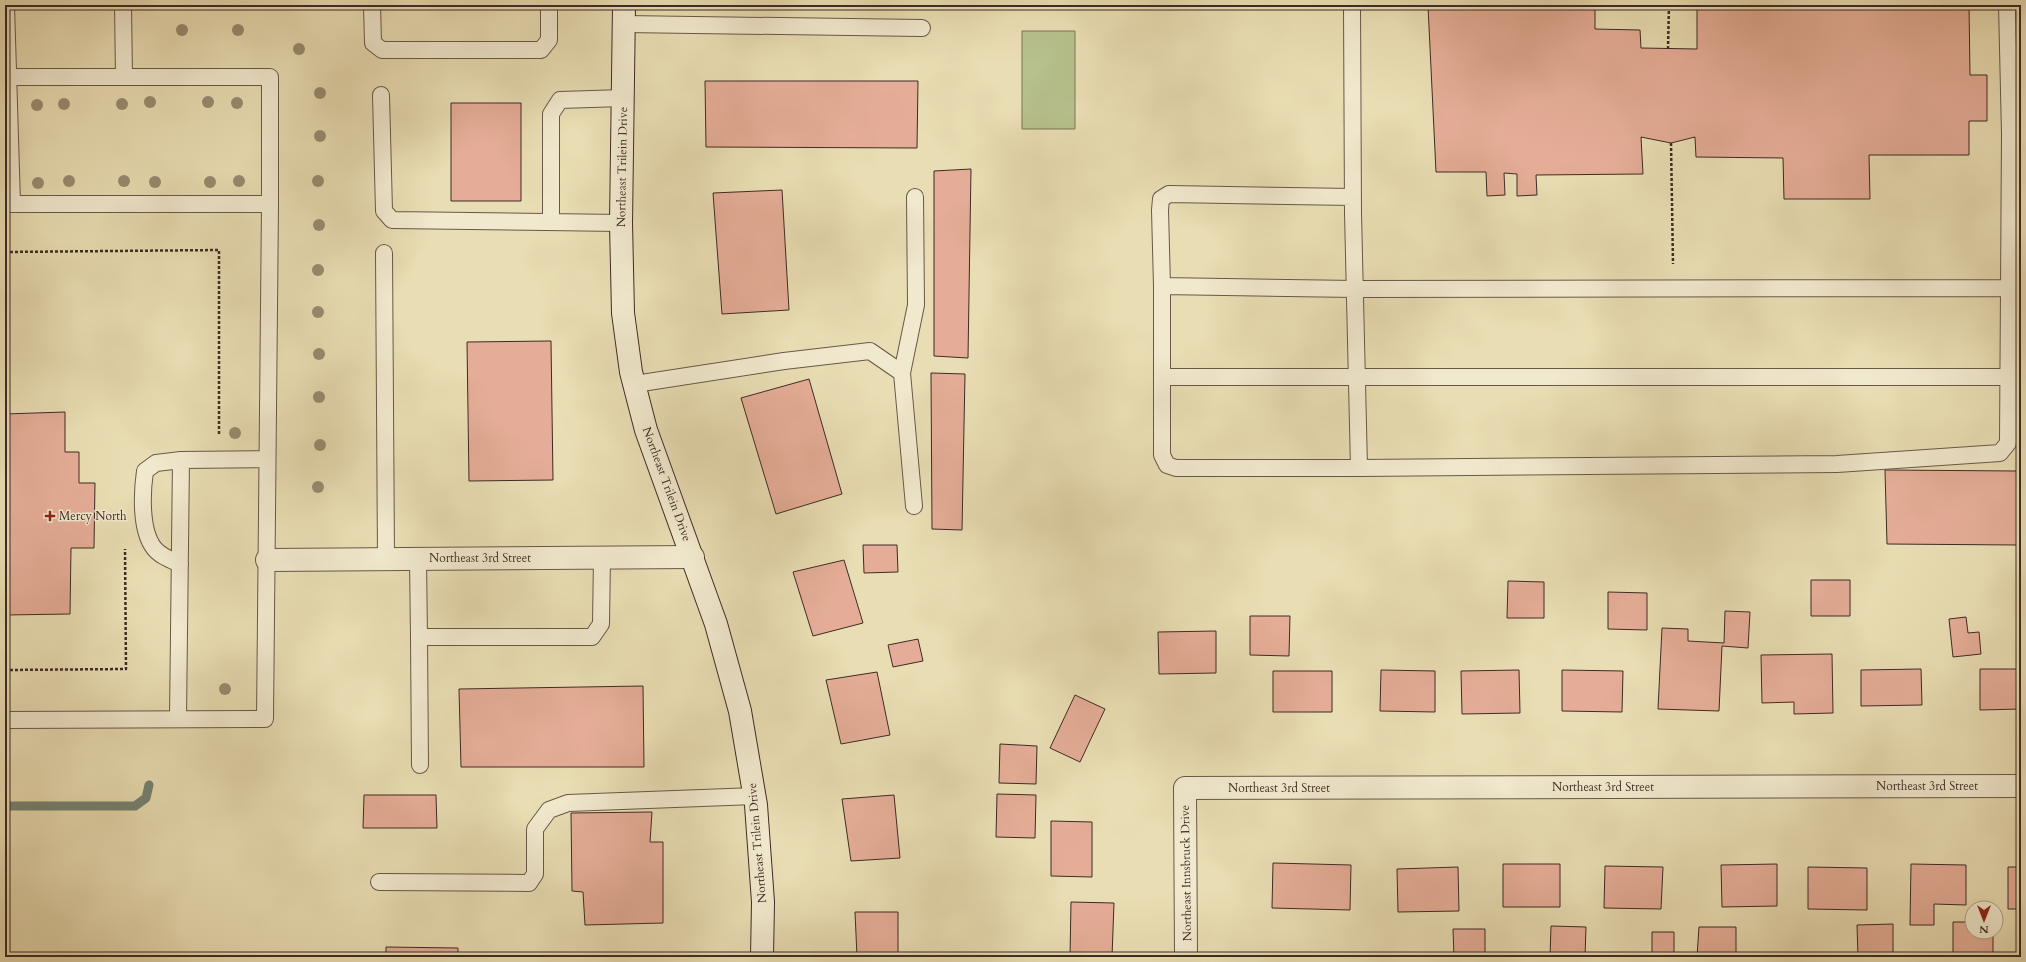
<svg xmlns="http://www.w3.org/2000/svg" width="2026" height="962" viewBox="0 0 2026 962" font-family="Cardo,serif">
  <rect width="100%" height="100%" fill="#e9ddb3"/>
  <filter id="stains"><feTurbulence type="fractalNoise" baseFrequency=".005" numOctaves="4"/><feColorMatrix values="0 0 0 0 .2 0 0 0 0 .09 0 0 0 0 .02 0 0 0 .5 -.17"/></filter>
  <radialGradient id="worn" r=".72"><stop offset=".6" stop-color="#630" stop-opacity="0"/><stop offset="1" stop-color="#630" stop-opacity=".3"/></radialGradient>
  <path fill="#b6c18d" stroke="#7a7658" d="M1022 31H1075V129H1022Z"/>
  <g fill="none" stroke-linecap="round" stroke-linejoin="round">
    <path stroke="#758373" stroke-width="9" d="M5 806H135L146 798 149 785"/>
  </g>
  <path fill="#e5ad97" stroke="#3e2b24" d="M1697 5H1969L1970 75H1987V121H1969V155H1869L1870 199H1784L1783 158 1696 157 1695 137 1671 143 1641 137 1643 174 1536 175 1537 195 1517 196V174L1504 173 1505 195 1487 196 1486 172H1436L1428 6 1595 7V29L1640 30 1641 48 1697 49Z
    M705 81H918L917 148 706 147Z
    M451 103H521V201H451Z
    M971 169 968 358 934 356V171Z
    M782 190 789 310 722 314 713 193Z
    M551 341 553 480 469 481 467 342Z
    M931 373 965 374 962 530 932 529Z
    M809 379 842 494 776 514 741 398Z
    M65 412V452H79V483H95L94 548H71L70 614 5 615V414Z
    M1885 470 2017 471 2018 545 1887 544Z
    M863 545H897L898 572 864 573Z
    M844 560 863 623 813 636 793 572Z
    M1811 580H1850V616H1811Z
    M1508 581 1544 582V618H1507Z
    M1608 592 1647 593V630L1608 629Z
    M1725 611 1750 612 1748 648 1722 646 1719 711 1658 709 1662 628 1688 629V641L1724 643Z
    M1250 616H1290L1289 656 1250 655Z
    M1966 617 1968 633 1979 632 1981 654 1953 657 1949 619Z
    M1216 631V673L1159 674 1158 632Z
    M918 639 923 661 893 667 888 645Z
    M1832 654 1833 713 1794 714V702L1762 703 1761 655Z
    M1921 669 1922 705 1861 706V670Z
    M1980 669H2021V709L1980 710Z
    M1381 670 1435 671V712L1380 711Z
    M1519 670 1520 713 1462 714 1461 671Z
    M1562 670 1623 671 1622 712 1562 711Z
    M1273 671H1332V712H1273Z
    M877 672 890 735 841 744 826 680Z
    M643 686 644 767H461L459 689Z
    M1075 695 1105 709 1080 762 1050 748Z
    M1000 744 1037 746 1036 784 999 783Z
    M997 794 1036 795 1035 838 996 837Z
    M364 795H436L437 828H363Z
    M894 795 900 858 851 861 842 799Z
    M652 812 650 842H663V923L585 925 583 892 572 891 571 813Z
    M1051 821 1092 822V877L1051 876Z
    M1273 863 1351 865 1350 910 1272 908Z
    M1503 864H1560V907H1503Z
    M1777 864V906L1722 907 1721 865Z
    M1911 864 1966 865V905L1934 904V925H1910Z
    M1605 866 1663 867 1661 909 1604 908Z
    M1458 867 1459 911 1398 912 1397 869Z
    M1808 867 1867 868V910L1808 909Z
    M2008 867H2021V909H2008Z
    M1071 902 1114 903 1112 957H1070Z
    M855 912H898V957H857Z
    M1953 922H1972V932H1993V957H1953Z
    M1893 924V957H1858L1857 925Z
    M1551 926 1586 927 1585 957H1550Z
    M1699 927H1736V957H1697Z
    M1453 929H1485V957H1454Z
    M1652 932H1674V957H1652Z
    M386 947 458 948V957H386Z"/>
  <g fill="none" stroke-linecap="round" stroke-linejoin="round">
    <g stroke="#695848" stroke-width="18">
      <path id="lane" d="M6 5 12 204
        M123 5 124 77
        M372 5 373 43 382 50H541L549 40V5
        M1352 5 1353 213 1359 468 1837 464 2000 453 2008 443 2010 134 2007 5
        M624 24 922 28
        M381 95 384 211 392 220 621 223
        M5 204H270
        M551 222V114L560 100 623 98
        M384 253 386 559
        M1162 286 1160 210 1161 199 1169 194 1353 197
        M902 373 916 305 915 197
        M1163 377H2008
        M635 384 784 361 870 351 902 373 914 506
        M1359 468H1176L1167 465 1162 455V286L1355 289 2009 288
        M418 559 419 637H592L601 624 602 557
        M180 564C171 560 160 556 154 548 140 530 142 492 145 471L156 463 181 460 267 459
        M419 637 420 765
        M178 719 181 460
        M5 720 265 719 270 204V77H8
        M379 882 529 883 535 874V829L549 810 568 803 755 796"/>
    </g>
    <g stroke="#695848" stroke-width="24">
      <path id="street" d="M267 560 693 557
        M1186 957 1185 788 2021 786"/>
    </g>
    <g stroke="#3e2b24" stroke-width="24">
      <path id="secondary" d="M624 5 621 223 623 313 631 372 646 430 716 624 740 711 756 805 763 902 762 957"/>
    </g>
    <path stroke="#3e2b24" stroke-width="2.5" stroke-dasharray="3 2" stroke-linecap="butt" d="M1668 49 1669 5
      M1671 143 1673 264
      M5 252 219 250V436
      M5 670 126 669 125 549"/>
    <use href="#lane" stroke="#f1e9ce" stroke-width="16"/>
    <use href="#street" stroke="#f1e9ce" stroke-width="22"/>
    <use href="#secondary" stroke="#f1e9ce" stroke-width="22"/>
  </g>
  <g fill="#988c70">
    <circle cx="182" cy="30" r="6"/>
    <circle cx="238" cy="30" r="6"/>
    <circle cx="299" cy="49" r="6"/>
    <circle cx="320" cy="93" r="6"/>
    <circle cx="150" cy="102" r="6"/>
    <circle cx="208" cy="102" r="6"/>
    <circle cx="237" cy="103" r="6"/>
    <circle cx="64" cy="104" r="6"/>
    <circle cx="122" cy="104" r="6"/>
    <circle cx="37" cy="105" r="6"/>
    <circle cx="320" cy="136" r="6"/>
    <circle cx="69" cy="181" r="6"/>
    <circle cx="124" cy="181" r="6"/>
    <circle cx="239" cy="181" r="6"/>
    <circle cx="318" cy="181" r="6"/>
    <circle cx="155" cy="182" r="6"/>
    <circle cx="210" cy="182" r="6"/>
    <circle cx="38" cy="183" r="6"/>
    <circle cx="319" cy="225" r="6"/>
    <circle cx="318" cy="270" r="6"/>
    <circle cx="318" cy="312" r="6"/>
    <circle cx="319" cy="354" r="6"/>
    <circle cx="319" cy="397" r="6"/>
    <circle cx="235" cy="433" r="6"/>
    <circle cx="320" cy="445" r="6"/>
    <circle cx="318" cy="487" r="6"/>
    <circle cx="225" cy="689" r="6"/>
  </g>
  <path fill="#8f2418" stroke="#f1e9ce" stroke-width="1.5" d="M48 510h4v4h4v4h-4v4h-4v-4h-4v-4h4z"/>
  <g text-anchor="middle" stroke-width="3" stroke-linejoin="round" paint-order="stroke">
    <g font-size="12" fill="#3e2b24" stroke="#f1e9ce">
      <text transform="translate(622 167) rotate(-89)" y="4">Northeast Trilein Drive</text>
      <text transform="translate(667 484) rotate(70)" y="4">Northeast Trilein Drive</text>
      <text x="480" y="562">Northeast 3rd Street</text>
      <text x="1927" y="790">Northeast 3rd Street</text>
      <text x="1603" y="791">Northeast 3rd Street</text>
      <text x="1279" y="792">Northeast 3rd Street</text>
      <text transform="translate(757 843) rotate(-95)" y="4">Northeast Trilein Drive</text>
      <text transform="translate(1186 873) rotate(-91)" y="4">Northeast Innsbruck Drive</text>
    </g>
    <g font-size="12" fill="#3e2b24" stroke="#f1e9ce" text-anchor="start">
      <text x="59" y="520">Mercy North</text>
    </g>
  </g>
  <rect width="2026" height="962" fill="none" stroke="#e9ddb3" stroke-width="20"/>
  <rect x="6" y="6" width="2014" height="950" fill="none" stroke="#3e2b24" stroke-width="2"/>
  <rect x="10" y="10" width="2006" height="942" fill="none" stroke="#3e2b24"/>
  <g transform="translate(1984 920) rotate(180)"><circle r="19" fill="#f1e9ce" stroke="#a99d8a"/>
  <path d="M0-3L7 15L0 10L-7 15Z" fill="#8f2418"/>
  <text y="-6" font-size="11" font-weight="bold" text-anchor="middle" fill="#3e2b24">N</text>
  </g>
  <rect width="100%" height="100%" filter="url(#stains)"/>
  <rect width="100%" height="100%" fill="url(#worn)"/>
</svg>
